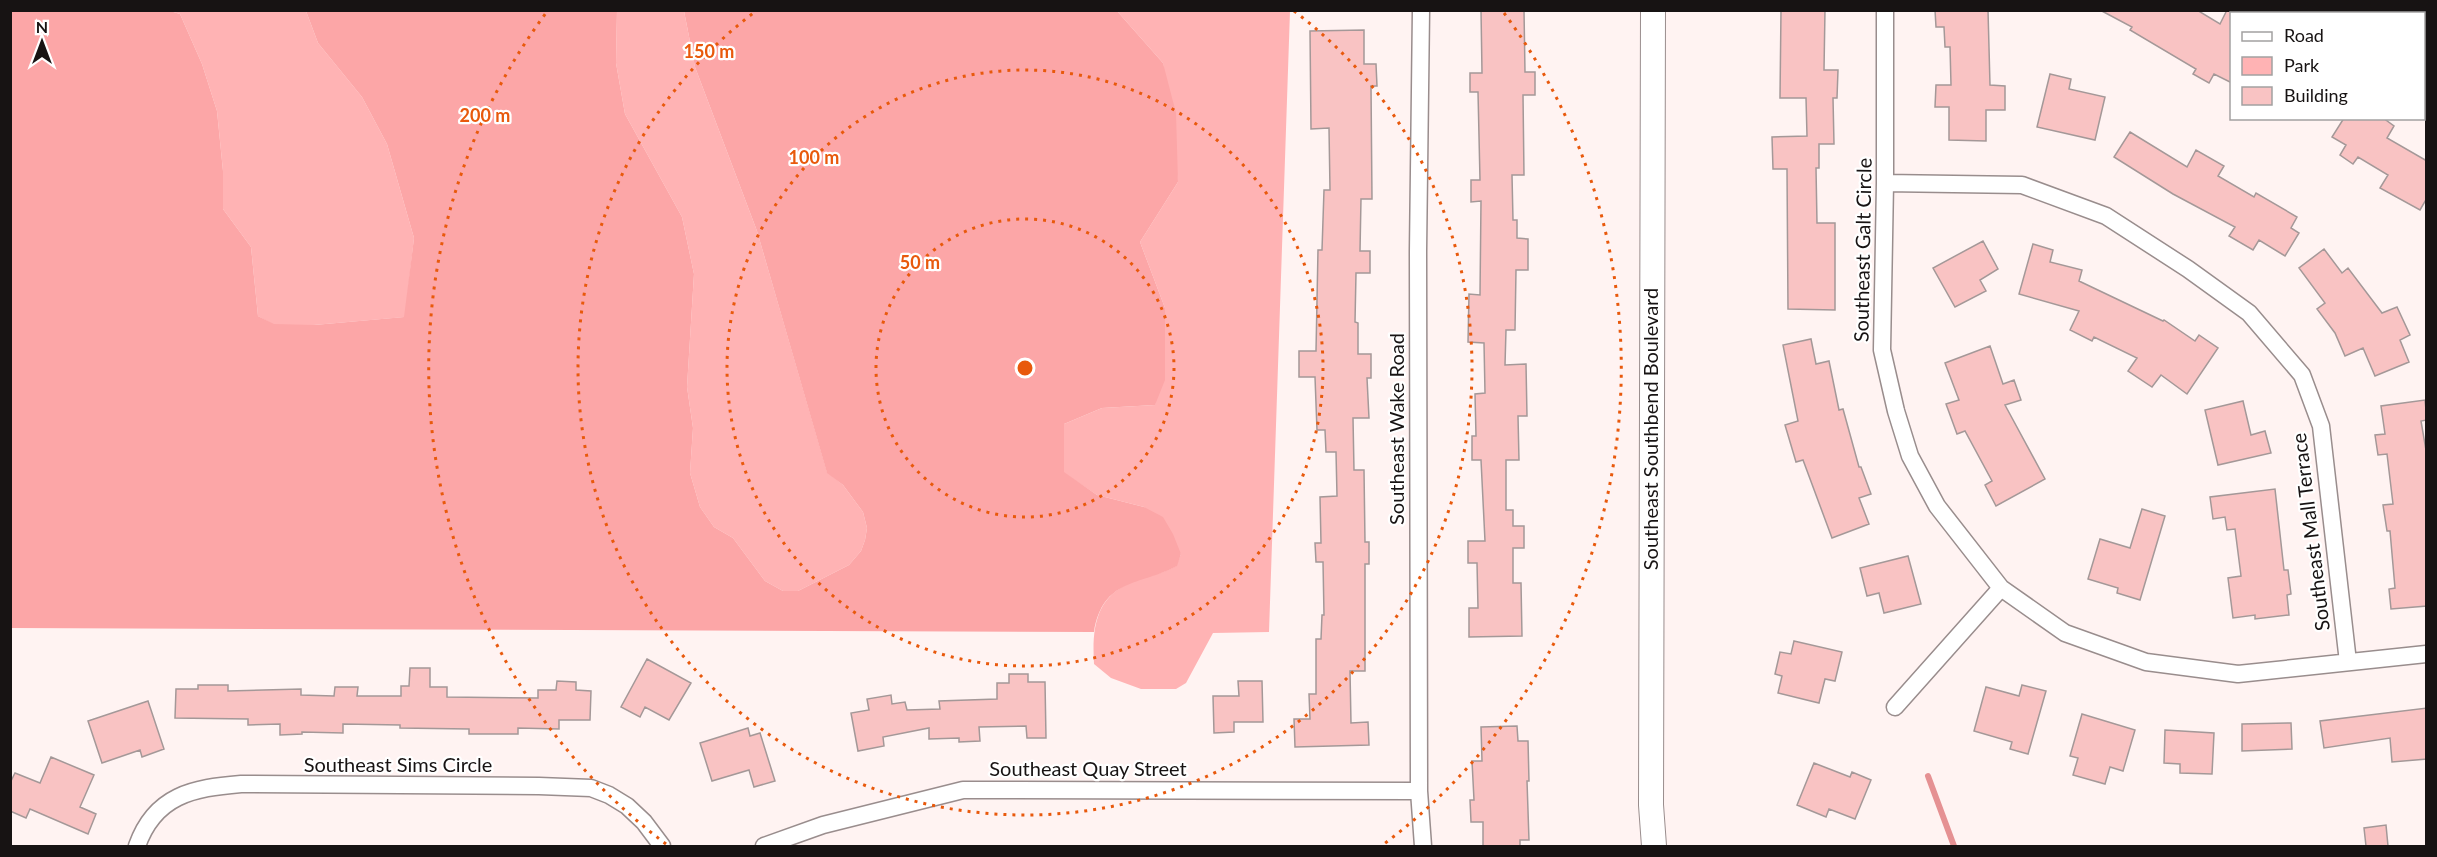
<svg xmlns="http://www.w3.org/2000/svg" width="2437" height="857" viewBox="0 0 2437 857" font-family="Lato,sans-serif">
  <rect width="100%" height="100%" fill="#fff3f2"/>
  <path fill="#ffb3b4" d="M170 11H306L318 43 362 97 387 144 414 238 405 317 314 325H274L258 316 251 247 223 209V171L217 111 202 64 180 14Z
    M617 11H684L695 67 757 231 827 472 843 485 863 512 867 528 865 540 861 551 849 565 798 591H783L765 581 733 538 714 527 700 507 690 473 693 428 687 387 694 274 682 217 625 114 616 63Z
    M1117 11H1290L1269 632 1213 633 1186 683 1176 689H1141L1111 678 1094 664C1092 629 1095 597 1132 582 1147 576 1162 574 1176 566L1181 554 1144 507 1097 495 1064 473V424L1102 408 1155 405 1165 308 1140 242 1178 182 1163 63Z"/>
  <path fill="#fca6a7" d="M170 11 180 14 202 64 217 111 223 171V209L251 247 258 316 274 324 314 325 404 317 414 238 387 144 362 97 318 43 306 11H617L616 63 625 114 682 217 694 274 687 387 693 428 690 473 700 507 714 527 733 538 765 581 783 591H798L849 565 861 551 865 540 867 528 863 512 843 485 827 473 757 231 695 67 684 11H1117L1163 63 1176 113 1178 182 1140 242 1165 308V380L1155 405 1102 408 1064 424V472L1097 495 1144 507 1163 517 1173 534 1181 554 1177 566C1139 586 1103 578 1094 632L11 628V11Z"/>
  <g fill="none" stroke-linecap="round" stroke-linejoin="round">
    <path stroke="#e59193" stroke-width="6" d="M1928 776 1954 846"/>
  </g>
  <path fill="#f9c3c3" stroke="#a49898" stroke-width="1.5" d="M1481 10H1524L1525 72H1535V95H1523L1524 175H1512L1513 220H1517V238L1528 239V270H1516L1515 330H1506L1505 365 1526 364 1527 416H1518L1519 460H1506V510H1513V526H1524V548H1513V583H1521L1522 636 1469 637V608H1478L1477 563H1468V541H1485L1481 460H1472V436H1476L1475 394 1485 393 1484 343 1468 342 1469 294 1480 295 1481 201 1471 202V180H1480L1478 92H1470V73H1482Z
    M1781 10H1825L1824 70H1838L1837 98H1833L1834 144H1819V168H1816L1817 223H1835V310L1788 309 1787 169H1773L1772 137 1807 136 1806 98H1780Z
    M1935 10H1988L1990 85 2005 86V110H1986V141L1949 140V107H1935L1936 85H1951L1950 47H1945L1944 27H1936Z
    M2100 10H2197L2220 24 2227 10H2232V83L2214 74 2209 83 2193 74 2196 69 2130 30 2132 27Z
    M1364 30V64H1376L1377 86H1371L1372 199H1361L1360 251H1370V273H1356L1355 322 1358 323V354H1371V378H1367L1369 418H1353L1354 470H1364L1365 542H1369V564H1365V671H1350L1351 723 1368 722 1369 745 1295 747 1294 719H1310L1309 694H1316V639H1321L1322 615H1324L1323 562H1316L1315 543H1321L1320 497 1337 496 1336 452H1326L1325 430H1317L1315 377H1299V351H1316L1318 250H1322L1324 190H1330L1329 128 1311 129 1310 31Z
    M2050 74 2071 79 2069 89 2105 97 2095 140 2037 127Z
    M2344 118H2383L2394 126 2387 138 2427 161V198L2420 210 2380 188 2388 175 2358 157 2353 164 2340 155 2346 145 2332 137Z
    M2130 132 2187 167 2196 150 2224 166 2218 176 2254 197 2256 193 2297 217 2291 228 2299 233 2285 256 2259 240 2253 250 2229 236 2235 227 2173 194 2114 157Z
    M1983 241 1998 269 1980 280 1986 291 1955 307 1933 268Z
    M2033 244 2053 250 2050 262 2082 270 2079 281 2163 321 2164 320 2195 341 2199 335 2218 348 2187 394 2161 375 2152 387 2128 371 2137 358 2094 337 2092 341 2070 330 2079 311 2019 294Z
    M2324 249 2342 273 2348 268 2382 313 2397 307 2410 335 2400 340 2409 362 2375 376 2363 348 2345 356 2335 333 2317 309 2325 303 2299 268Z
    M1811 339 1816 364 1829 361 1839 410 1843 409 1859 467H1861L1871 494 1859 498 1869 524 1832 538 1803 460 1796 462 1785 425 1798 421 1783 345Z
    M1990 346 2003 384 2014 380 2021 400 2005 405 2045 479 1996 506 1985 485 1992 481 1965 431 1957 434 1946 404 1959 400 1945 363Z
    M2425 400 2427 420 2421 421 2427 456V606L2391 609 2389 589 2395 588 2390 531H2387L2383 505 2393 504 2387 454 2378 455 2375 435 2385 434 2381 406Z
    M2243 401 2251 435 2265 431 2271 453 2218 465 2205 410Z
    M2275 489 2284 570H2288L2291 594 2287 595 2289 615 2255 619V615L2233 618 2228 578 2241 576 2235 529 2227 530 2225 517 2213 519 2210 497Z
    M2142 509 2165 516 2140 600 2117 593 2118 588 2088 579 2100 539 2130 548Z
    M1908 556 1921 604 1884 613 1879 593 1867 596 1860 568Z
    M1794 641 1842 652 1835 681 1825 679 1819 703 1778 693 1782 676 1775 674 1780 652 1791 654Z
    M647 659 691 683 669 720 645 707 640 717 621 707Z
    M410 668H430V687H447V697L538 698V690H556L557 681 576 682V690L591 691 590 720H559V729L518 728V734H469V729L400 728V725L343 724V733L302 732V734L280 735V724L248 725V719L175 718 176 689H198V685H228V691L301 689V695L334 696 335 687H358L357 696H401V686H409Z
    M1009 674H1028V682H1045L1046 738H1027L1026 726 979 727 980 741 959 742V738L929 739V728L883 737 884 746 858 751 851 713 869 710 867 699 891 695 892 704 905 702 907 710 940 709 939 701 997 699V683H1009Z
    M1238 681H1262L1263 722H1234V732L1214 733 1213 696H1239Z
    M2022 685 2046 691 2028 754 2010 749 2012 742 1974 731 1986 687 2019 696Z
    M148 701 164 749 142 757 140 750 102 763 88 721Z
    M2427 708V759L2392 762 2390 738 2324 748 2320 721Z
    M2082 714 2135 730 2123 771 2110 767 2105 784 2073 775 2078 758 2070 756Z
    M2291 723 2292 749 2242 751V724Z
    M1517 726 1518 741H1528L1529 781H1527L1529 840H1520V846H1483V822H1471L1470 800H1474L1472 761H1482L1481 727Z
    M748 728 750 736 760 733 775 781 754 787 749 770 712 781 700 743Z
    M2165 730 2214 733 2212 774 2180 773V764L2164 763Z
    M51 757 94 775 80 807 96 814 88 834 30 809 26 818 10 811V783L15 773 40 783Z
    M1814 763 1850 777 1852 772 1871 780 1855 819 1829 809 1826 817 1797 805Z
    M2386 825 2388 846H2366L2364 828Z"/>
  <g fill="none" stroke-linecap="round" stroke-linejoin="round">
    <g stroke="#998d8d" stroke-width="19">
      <path id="street" d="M1421 10 1418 251 1419 791 1423 846
        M1885 10V183L1882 350 1896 411 1910 456 1937 506 2001 588 2065 633 2146 662 2238 674 2426 654
        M2307 10 2312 14
        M2424 86 2426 88
        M1885 183 2022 185 2106 216 2188 269 2249 313 2302 375 2321 426 2348 662
        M1895 707 2001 588
        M137 846C155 795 193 788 241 784L539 786 591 788 609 795 627 806 644 822 662 846
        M764 846 823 825 963 790 1419 791"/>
    </g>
    <g stroke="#998d8d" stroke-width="26">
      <path id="secondary" d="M1653 10 1651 805 1654 846"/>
    </g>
    <use href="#street" stroke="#fff" stroke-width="16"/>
    <use href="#secondary" stroke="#fff" stroke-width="24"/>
  </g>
  <g fill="none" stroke="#e8590c" stroke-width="3" stroke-dasharray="3 6">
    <circle cx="1025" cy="368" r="149"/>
    <circle cx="1025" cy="368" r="298"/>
    <path d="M1294 11A447 447 0 1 1 756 11"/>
    <path d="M666 844A596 596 0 0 1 546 13M1504 13A596 596 0 0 1 1384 844"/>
  </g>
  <g text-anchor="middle" stroke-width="4.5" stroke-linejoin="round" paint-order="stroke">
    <g font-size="20" fill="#171313" stroke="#fff">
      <text transform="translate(1863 250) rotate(-89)" y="7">Southeast Galt Circle</text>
      <text transform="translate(1397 429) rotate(-90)" y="7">Southeast Wake Road</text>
      <text transform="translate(1651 429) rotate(-90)" y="7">Southeast Southbend Boulevard</text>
      <text transform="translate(2311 532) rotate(-97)" y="7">Southeast Mall Terrace</text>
      <text x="398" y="772">Southeast Sims Circle</text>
      <text x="1088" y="776">Southeast Quay Street</text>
    </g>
  </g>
  <circle cx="1025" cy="368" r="9" fill="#e8590c" stroke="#fff" stroke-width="3"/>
  <g font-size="18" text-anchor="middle" font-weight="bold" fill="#e8590c" stroke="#fff" stroke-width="4.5" stroke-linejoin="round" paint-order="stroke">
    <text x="709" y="58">150 m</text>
    <text x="485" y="122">200 m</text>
    <text x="814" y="164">100 m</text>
    <text x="920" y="269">50 m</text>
  </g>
  <rect width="2437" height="857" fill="none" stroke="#171313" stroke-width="24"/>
  <rect x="2230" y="12" width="195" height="108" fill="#ffffff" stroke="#a2a1a1" stroke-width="1.5"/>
  <rect x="2242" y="32" width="30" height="9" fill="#ffffff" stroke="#a2a1a1" stroke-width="1.5"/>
  <text x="2284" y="42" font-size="18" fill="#171313">Road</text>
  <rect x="2242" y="57" width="30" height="18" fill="#ffb3b4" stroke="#a2a1a1" stroke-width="1.5"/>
  <text x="2284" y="72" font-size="18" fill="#171313">Park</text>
  <rect x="2242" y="87" width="30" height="18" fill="#f9c3c3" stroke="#a2a1a1" stroke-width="1.5"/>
  <text x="2284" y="102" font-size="18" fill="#171313">Building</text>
  <g transform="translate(42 42)" stroke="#ffffff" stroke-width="4.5" paint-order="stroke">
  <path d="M0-4.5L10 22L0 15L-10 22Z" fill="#171313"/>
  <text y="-9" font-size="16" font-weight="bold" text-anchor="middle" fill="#171313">N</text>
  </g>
</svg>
